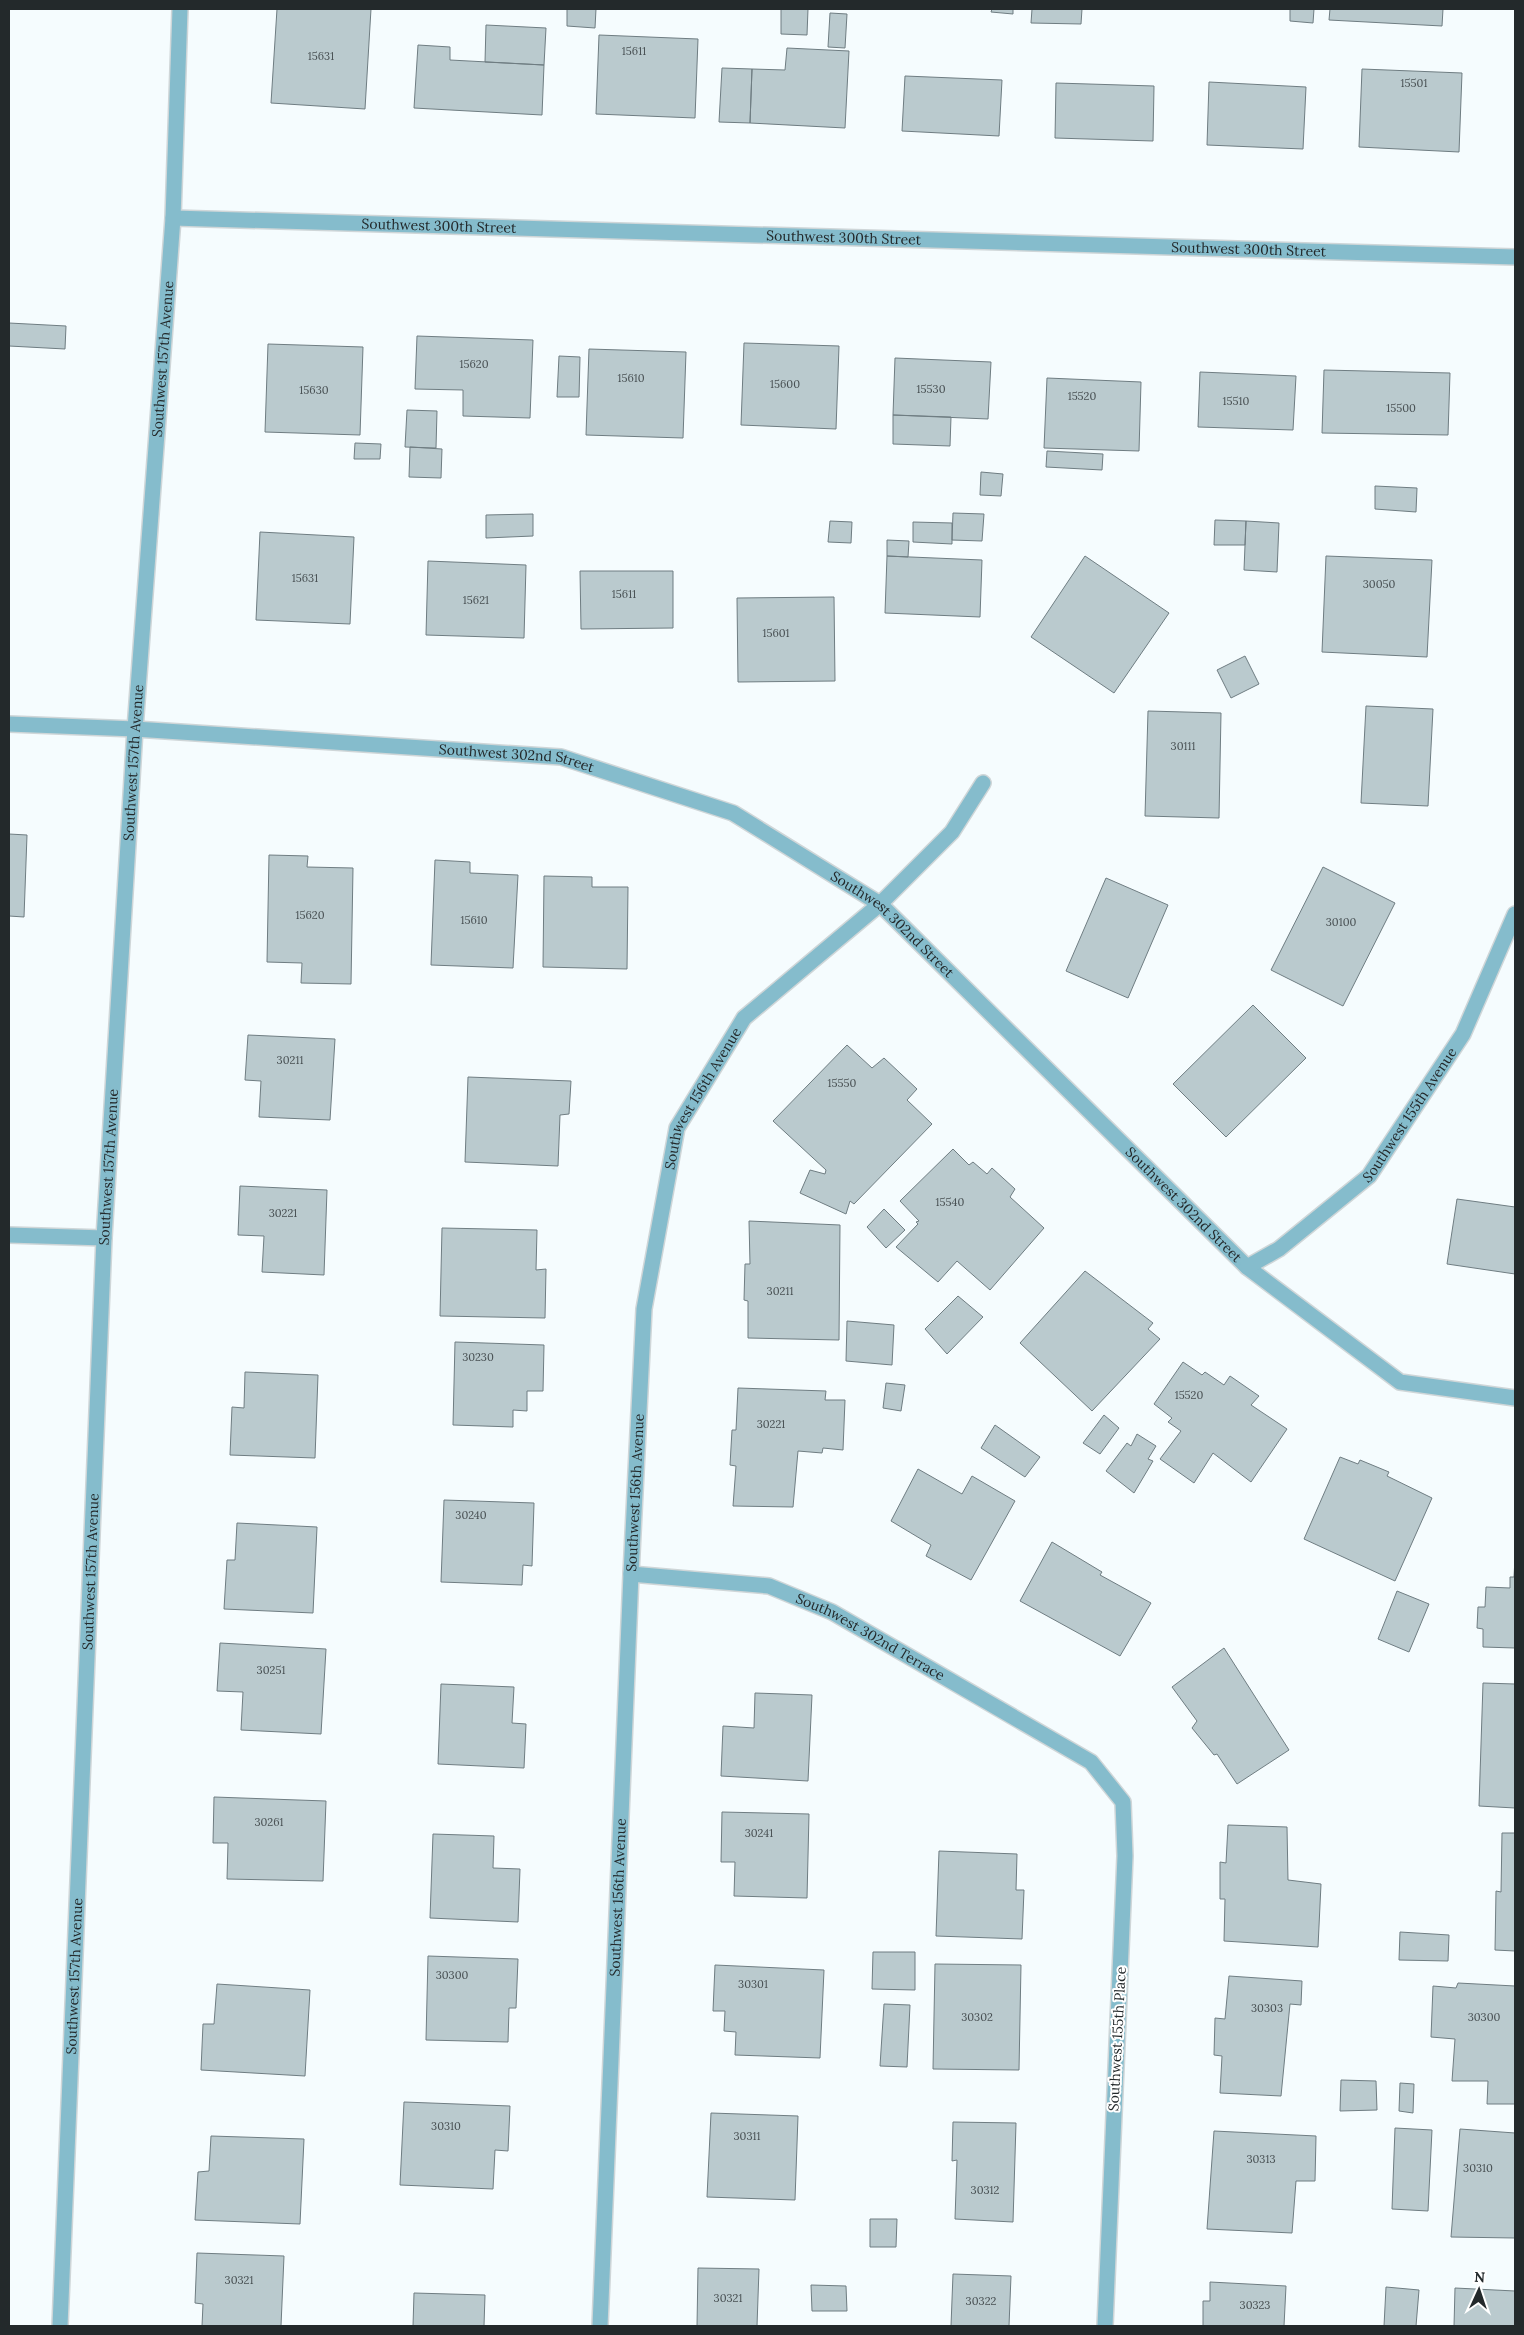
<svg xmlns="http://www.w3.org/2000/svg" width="1524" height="2335" viewBox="0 0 1524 2335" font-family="Lora,serif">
  <rect width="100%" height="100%" fill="#f5fcfe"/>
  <path fill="#bacace" stroke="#6f7d82" d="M277 9H371L365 109 271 103Z
    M567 9H596L595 28 567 26Z
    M781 9H808L807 35 781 34Z
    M992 9H1013V14L991 12Z
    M1032 9H1082L1081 24 1031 23Z
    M1290 9H1314L1313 23 1290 21Z
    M1330 9H1443L1442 26 1329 20Z
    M830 13 847 14 845 48 828 47Z
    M486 25 546 28 544 65 485 62Z
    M599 35 698 39 695 118 596 114Z
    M418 45 450 47V60L544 65 542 115 414 108Z
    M787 48 849 51 845 128 750 123 752 69 785 70Z
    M722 68 752 69 750 123 719 122Z
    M1362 69 1462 73 1459 152 1359 147Z
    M905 76 1002 80 999 136 902 131Z
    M1209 82 1306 87 1303 149 1207 145Z
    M1056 83 1154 86 1153 141 1055 138Z
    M9 323 66 326 65 349 9 346Z
    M417 336 533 340 530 418 463 416V390L415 389Z
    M744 343 839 346 836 429 741 425Z
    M268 344 363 347 360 435 265 432Z
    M589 349 686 352 683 438 586 435Z
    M559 356 580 357 579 397H557Z
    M895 358 991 362 988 419 893 415Z
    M1324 370 1450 373 1448 435 1322 433Z
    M1200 372 1296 376 1293 430 1198 427Z
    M1047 378 1141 382 1139 451 1044 448Z
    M407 410 437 411 436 448 405 447Z
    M893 415 951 417 950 446 893 444Z
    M355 443 381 444 380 459H354Z
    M410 447 442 449 441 478 409 477Z
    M1047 451 1103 454 1102 470 1046 467Z
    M981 472 1003 474 1001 496 980 495Z
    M1375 486 1417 488 1416 512 1375 509Z
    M953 513 984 514 982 541 952 540Z
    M533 514V536L486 538V515Z
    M1215 520 1246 521 1245 545H1214Z
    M830 521 852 522 851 543 828 542Z
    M1246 521 1279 523 1277 572 1244 570Z
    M913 522 952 523V544L913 542Z
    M260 532 354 537 350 624 256 620Z
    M887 540 909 541 908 557 887 556Z
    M887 556 982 560 980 617 885 613Z
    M1085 556 1169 613 1114 693 1031 637Z
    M1326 556 1432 560 1427 657 1322 652Z
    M428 561 526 565 524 638 426 635Z
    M580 571H673V628L581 629Z
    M834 597 835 681 738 682 737 598Z
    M1245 656 1259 684 1231 698 1217 670Z
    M1366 706 1433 709 1428 806 1361 803Z
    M1148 711 1221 713 1219 818 1145 816Z
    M9 834 27 835 24 917 9 916Z
    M269 855 308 856 307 867 353 868 351 984 301 983 302 963 267 962Z
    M435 860 470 862V873L518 875 513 968 431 965Z
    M1323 867 1395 903 1343 1006 1271 970Z
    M544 876 592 877V887H628L627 969 543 967Z
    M1106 878 1168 905 1128 998 1066 971Z
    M1253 1005 1306 1058 1226 1137 1173 1084Z
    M248 1035 335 1039 330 1120 259 1117 261 1081 245 1080Z
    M847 1045 872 1068 884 1058 917 1089 907 1100 932 1124 854 1204 850 1201 846 1214 800 1193 810 1170 825 1174 826 1170 773 1121Z
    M468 1077 571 1081 569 1114 560 1115 558 1166 465 1162Z
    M953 1149 969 1165 973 1162 987 1174 992 1168 1015 1189 1010 1197 1044 1228 990 1290 957 1261 938 1282 896 1247 918 1224 916 1222 919 1221 900 1201Z
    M240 1186 327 1190 324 1275 262 1272 264 1236 238 1235Z
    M1457 1199 1515 1207V1274L1447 1264Z
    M884 1209 905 1230 886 1248 867 1227Z
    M749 1221 840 1225 839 1340 748 1338V1301L744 1300 745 1264H750Z
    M442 1228 537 1230 536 1270 546 1269 545 1318 440 1316Z
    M1085 1271 1153 1323 1148 1329 1160 1339 1092 1411 1020 1343Z
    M958 1296 983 1317 947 1354 925 1329Z
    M847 1321 894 1325 892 1365 846 1361Z
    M455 1342 544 1345 543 1391H527V1411L513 1410V1427L453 1425Z
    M1183 1362 1202 1375 1205 1372 1224 1385 1230 1376 1259 1396 1251 1405 1287 1429 1251 1482 1213 1453 1194 1483 1160 1459 1181 1431 1168 1422 1172 1418 1154 1404Z
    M245 1372 318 1375 315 1458 230 1455 232 1407 244 1408Z
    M886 1383 905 1385 901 1411 883 1408Z
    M738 1388 826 1391 825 1400H845L843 1450 823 1448 822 1453 798 1451 793 1507 733 1506 736 1466 730 1465 732 1430H736Z
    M1104 1415 1119 1428 1100 1454 1083 1443Z
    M995 1425 1040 1457 1025 1477 981 1448Z
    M1137 1434 1156 1446 1148 1459 1153 1461 1134 1493 1106 1471 1127 1443 1131 1446Z
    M1340 1457 1358 1464 1360 1460 1389 1472 1387 1476 1432 1498 1395 1581 1304 1539Z
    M918 1469 962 1494 972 1476 1015 1501 971 1580 926 1556 931 1545 891 1521Z
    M444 1500 534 1503 532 1566 523 1565 522 1585 441 1582Z
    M237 1523 317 1527 313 1613 224 1609 227 1560H235Z
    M1052 1542 1102 1572 1100 1575 1151 1603 1120 1656 1020 1601Z
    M1515 1558V1648L1483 1647V1629L1477 1628 1478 1607H1485L1486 1587 1510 1588V1577H1514Z
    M1397 1591 1429 1604 1409 1652 1378 1639Z
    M220 1643 326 1649 321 1734 241 1730 243 1692 217 1691Z
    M1224 1648 1289 1750 1237 1784 1217 1754 1214 1755 1192 1728 1197 1721 1172 1687Z
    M1483 1683 1515 1684V1808L1479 1806Z
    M441 1684 514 1687 512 1723 526 1724 524 1768 438 1764Z
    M755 1693 812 1695 808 1781 721 1776 723 1726 754 1728Z
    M214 1797 326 1801 323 1881 227 1879 228 1843H213Z
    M722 1812 809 1814 807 1898 734 1896 735 1862H721Z
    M1228 1825 1287 1827 1288 1880 1321 1884 1318 1947 1224 1941 1225 1899H1220V1862L1226 1863Z
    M1502 1833H1515V1951L1495 1950 1496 1891 1501 1892Z
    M433 1834 494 1836 493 1868 520 1869 518 1922 430 1918Z
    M939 1851 1017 1854 1016 1890H1024L1022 1939 936 1936Z
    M1400 1932 1449 1935 1448 1961 1399 1960Z
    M873 1952H915V1990L872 1989Z
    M428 1956 518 1959 516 2008H509L508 2042 426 2040Z
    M935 1964 1021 1965 1019 2070 933 2069Z
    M715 1965 824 1970 820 2058 735 2055 736 2032 724 2031 725 2011H713Z
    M1229 1976 1302 1981 1301 2005 1290 2004 1281 2096 1220 2093 1222 2056 1214 2055 1215 2018 1225 2019Z
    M1458 1983 1515 1986V2104H1487L1488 2081H1452L1455 2039 1431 2037 1433 1986 1456 1988Z
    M217 1984 310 1990 305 2076 201 2070 203 2024H214Z
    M884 2004 910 2005 907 2067 880 2066Z
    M1341 2080 1376 2081 1377 2110 1340 2111Z
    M1400 2083 1414 2084 1413 2113 1399 2111Z
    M404 2102 510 2106 508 2151 495 2150 493 2189 400 2185Z
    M711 2113 798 2116 795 2200 707 2197Z
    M953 2122 1016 2123 1013 2222 955 2219 957 2160 952 2161Z
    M1395 2128 1432 2130 1428 2211 1392 2209Z
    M1460 2129 1515 2133V2238L1451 2237Z
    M1214 2131 1316 2136 1315 2181H1296L1292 2233 1207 2229Z
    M211 2136 304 2139 300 2224 195 2220 198 2172 209 2171Z
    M870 2219H897L896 2247H870Z
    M197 2253 284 2256 281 2326H202L203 2304 195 2303Z
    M698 2268 759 2269 757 2326H697Z
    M953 2274 1011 2276 1009 2326H1014H951Z
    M1210 2282 1286 2286 1284 2326H1203V2301H1210Z
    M811 2285 846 2286 847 2311H812Z
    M1386 2287 1419 2290 1416 2326H1384Z
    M1455 2288 1515 2291V2326H1454Z
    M414 2293 485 2295 484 2326H413Z"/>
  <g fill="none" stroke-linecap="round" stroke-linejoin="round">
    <g stroke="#cfd6d8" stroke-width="18">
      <g id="minor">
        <path id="s1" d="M173 218 1515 257"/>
        <path id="s2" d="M9 724 135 729 561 757 733 813 880 904 1247 1267 1400 1382 1515 1398"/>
        <path d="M9 1235 104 1238"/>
        <path id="s3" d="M1247 1267 1279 1249 1369 1176 1463 1034 1515 914"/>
        <path id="s4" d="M631 1574 769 1586 832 1612 1091 1762 1123 1802 1125 1856 1105 2326"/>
        <path id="s5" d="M600 2326 631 1574 644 1309 677 1128 744 1018 880 904 952 832 983 783"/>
      </g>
    </g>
    <g stroke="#cfd6d8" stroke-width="18">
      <g id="tertiary">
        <path id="s6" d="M60 2326 104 1238 135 729 173 218 180 9"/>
      </g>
    </g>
    <use href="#minor" stroke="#85bccc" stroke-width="15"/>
    <use href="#tertiary" stroke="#85bccc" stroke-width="15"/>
  </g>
  <g text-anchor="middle" stroke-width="4" stroke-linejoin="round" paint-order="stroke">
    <g font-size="11" fill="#495154">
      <text x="634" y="55">15611</text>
      <text x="321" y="60">15631</text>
      <text x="1414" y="87">15501</text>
      <text x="474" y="368">15620</text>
      <text x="631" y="382">15610</text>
      <text x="785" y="388">15600</text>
      <text x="931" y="393">15530</text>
      <text x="314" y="394">15630</text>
      <text x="1082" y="400">15520</text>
      <text x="1236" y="405">15510</text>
      <text x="1401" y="412">15500</text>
      <text x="305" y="582">15631</text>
      <text x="1379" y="588">30050</text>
      <text x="624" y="598">15611</text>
      <text x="476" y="604">15621</text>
      <text x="776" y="637">15601</text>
      <text x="1183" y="750">30111</text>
      <text x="310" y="919">15620</text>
      <text x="474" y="924">15610</text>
      <text x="1341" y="926">30100</text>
      <text x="290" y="1064">30211</text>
      <text x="842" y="1087">15550</text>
      <text x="950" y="1206">15540</text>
      <text x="283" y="1217">30221</text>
      <text x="780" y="1295">30211</text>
      <text x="478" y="1361">30230</text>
      <text x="1189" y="1399">15520</text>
      <text x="771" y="1428">30221</text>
      <text x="471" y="1519">30240</text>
      <text x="271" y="1674">30251</text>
      <text x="269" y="1826">30261</text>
      <text x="759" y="1837">30241</text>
      <text x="452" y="1979">30300</text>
      <text x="753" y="1988">30301</text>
      <text x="1267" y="2012">30303</text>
      <text x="977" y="2021">30302</text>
      <text x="1484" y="2021">30300</text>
      <text x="446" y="2130">30310</text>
      <text x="747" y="2140">30311</text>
      <text x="1261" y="2163">30313</text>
      <text x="1478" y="2172">30310</text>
      <text x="985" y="2194">30312</text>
      <text x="239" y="2284">30321</text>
      <text x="728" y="2302">30321</text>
      <text x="981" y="2305">30322</text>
      <text x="1255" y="2309">30323</text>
    </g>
    <g font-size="14" fill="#23292b" stroke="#fff">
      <text dy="5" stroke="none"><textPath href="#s1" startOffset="266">Southwest 300th Street</textPath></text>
      <text dy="5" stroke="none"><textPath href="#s1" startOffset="671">Southwest 300th Street</textPath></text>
      <text dy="5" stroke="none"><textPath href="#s1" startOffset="1076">Southwest 300th Street</textPath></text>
      <text dy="5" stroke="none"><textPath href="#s6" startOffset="1970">Southwest 157th Avenue</textPath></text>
      <text dy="5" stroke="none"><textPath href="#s2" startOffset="509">Southwest 302nd Street</textPath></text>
      <text dy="5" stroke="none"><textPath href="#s6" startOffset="1565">Southwest 157th Avenue</textPath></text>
      <text dy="5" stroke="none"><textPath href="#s2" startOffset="929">Southwest 302nd Street</textPath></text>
      <text dy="5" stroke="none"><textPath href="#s5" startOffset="1239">Southwest 156th Avenue</textPath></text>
      <text dy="5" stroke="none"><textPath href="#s3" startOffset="226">Southwest 155th Avenue</textPath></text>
      <text dy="5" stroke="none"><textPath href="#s6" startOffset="1160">Southwest 157th Avenue</textPath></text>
      <text dy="5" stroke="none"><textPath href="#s2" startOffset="1334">Southwest 302nd Street</textPath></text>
      <text dy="5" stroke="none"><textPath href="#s5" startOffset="834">Southwest 156th Avenue</textPath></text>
      <text dy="5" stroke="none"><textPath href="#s6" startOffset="755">Southwest 157th Avenue</textPath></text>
      <text dy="5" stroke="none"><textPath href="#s4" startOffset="252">Southwest 302nd Terrace</textPath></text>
      <text dy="5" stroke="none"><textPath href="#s5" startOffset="429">Southwest 156th Avenue</textPath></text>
      <text dy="5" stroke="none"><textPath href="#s6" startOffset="350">Southwest 157th Avenue</textPath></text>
      <text transform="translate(1117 2039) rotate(-87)" y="5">Southwest 155th Place</text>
    </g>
  </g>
  <rect width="1524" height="2335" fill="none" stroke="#23292b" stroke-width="20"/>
  <g transform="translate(1479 2290) rotate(3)" stroke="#ffffff" stroke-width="4" paint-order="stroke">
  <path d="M0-4L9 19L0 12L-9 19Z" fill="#23292b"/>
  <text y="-8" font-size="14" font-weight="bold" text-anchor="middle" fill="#23292b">N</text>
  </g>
</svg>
